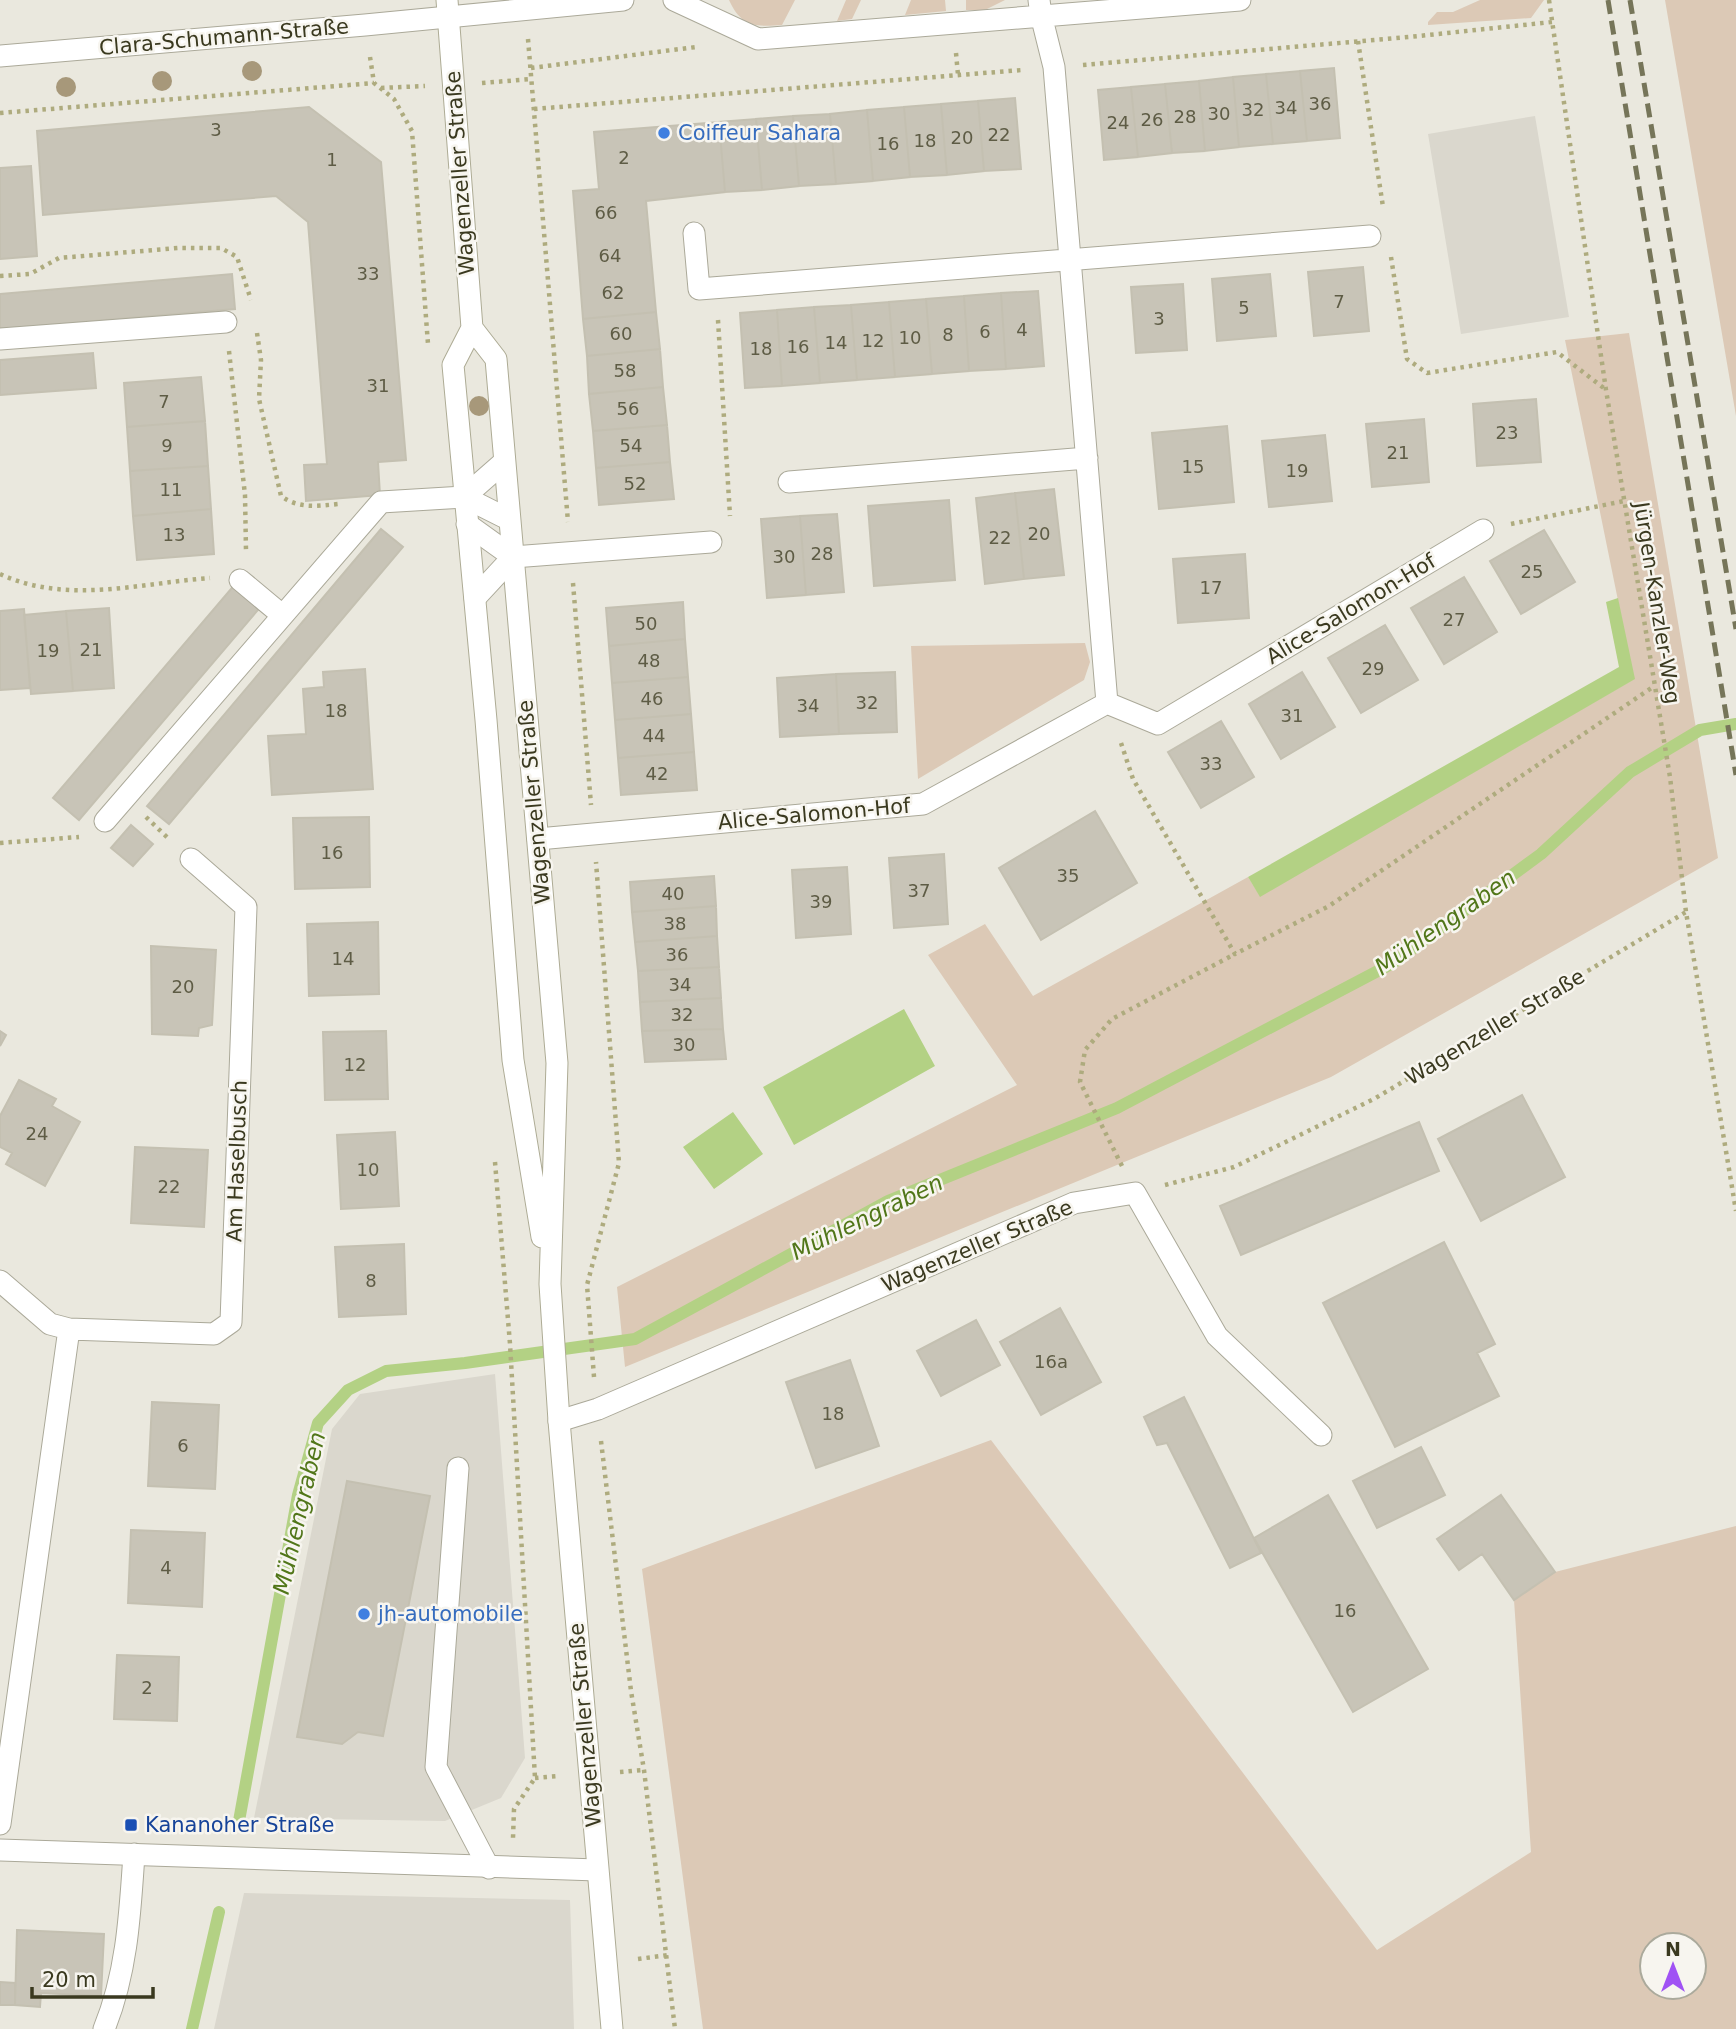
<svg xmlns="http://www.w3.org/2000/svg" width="1736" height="2029" viewBox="0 0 1736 2029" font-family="'DejaVu Sans',sans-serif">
  <rect width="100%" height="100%" fill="#eae8de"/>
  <path fill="#dad7cd" d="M1535 116 1569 317 1461 334 1428 134Z
    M495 1374 525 1758 501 1798 445 1821 254 1818 332 1429 360 1394Z
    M244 1893 570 1900 574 2029H214Z"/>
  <path fill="#dcc9b6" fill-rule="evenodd" d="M729 0H795L782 25C756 27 741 27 729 0Z
    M846 0H861L852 19 837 21Z
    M911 0H945L946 11 905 15Z
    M966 0H1005L985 10H966Z
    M1480 0H1544L1531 18 1428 25V22L1437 12H1453Z
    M1665 0H1736V416Z
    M1629 333 1718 858 1331 1077 625 1367 617 1287 1017 1085 928 955 985 924 1033 996 1248 877 1260 896 1634 679 1565 340Z
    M1085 643 1090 662 1084 680 918 779 911 646Z
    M991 1440 1377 1950 1531 1852 1514 1600 1555 1572 1736 1526V2029H703L642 1569ZM1652 1945H1694V1987H1652Z"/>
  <path fill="#b3d184" d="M1618 598 1635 679 1260 897 1248 877 1619 667 1606 602Z
    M904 1009 935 1066 794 1145 763 1087Z
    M733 1112 763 1154 714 1189 683 1147Z"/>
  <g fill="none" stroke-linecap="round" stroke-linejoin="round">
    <path stroke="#b3d184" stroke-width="12" d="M239 1821 298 1495 318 1423 348 1390 386 1371 465 1363 635 1339 888 1201 1117 1108 1393 963 1541 854 1630 772 1700 730 1736 724
      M192 2029 219 1912"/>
  </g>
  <path fill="#c8c4b7" stroke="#c4c0b1" stroke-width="2" d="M1334 68 1340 138 1307 141 1300 71Z
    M1300 71 1307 141 1273 144 1266 74Z
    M1266 74 1273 144 1239 147 1233 77Z
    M1233 77 1239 147 1205 151 1199 81Z
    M1199 81 1205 151 1172 153 1165 84Z
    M1165 84 1172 153 1138 157 1131 87Z
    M1131 87 1138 157 1104 160 1098 90Z
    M1015 98 1021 169 984 171 978 101Z
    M978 101 984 171 947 175 941 104Z
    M941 104 947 175 910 177 904 107Z
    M309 107 381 162 406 460 378 462 380 495 306 501 304 465 327 464 308 222 276 196 43 215 37 131Z
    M904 107 910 177 873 181 867 110Z
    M867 110 873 181 836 184 830 114Z
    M830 114 836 184 799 186 793 116Z
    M793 116 799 186 762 190 756 119Z
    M756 119 762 190 725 192 719 122Z
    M719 122 725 192 646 201 656 312 583 319 573 191 599 189 594 132Z
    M31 166 37 256 0 259V168Z
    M1363 267 1369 331 1314 336 1308 272Z
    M232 274 235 309 0 329V294Z
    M1270 274 1276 336 1217 341 1212 279Z
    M1183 284 1187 350 1136 353 1131 287Z
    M1038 291 1044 366 1006 369 1001 293Z
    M1001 293 1006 369 969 371 964 296Z
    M964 296 969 371 932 374 926 299Z
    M926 299 932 374 895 377 889 302Z
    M889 302 895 377 857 380 851 305Z
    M851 305 857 380 820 383 814 307Z
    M814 307 820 383 782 386 777 310Z
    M777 310 782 386 745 388 740 313Z
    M656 312 660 349 587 356 583 319Z
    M660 349 663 387 589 394 587 356Z
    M93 353 96 388 0 395V360Z
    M201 377 205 421 127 427 124 383Z
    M663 387 667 425 593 431 589 394Z
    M1536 399 1541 462 1477 466 1473 404Z
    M1424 419 1429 482 1372 487 1366 424Z
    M205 421 208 466 130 471 127 427Z
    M667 425 670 462 596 468 593 431Z
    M1227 426 1234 502 1159 509 1152 433Z
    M1325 435 1332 501 1269 507 1262 441Z
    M670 462 674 499 599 505 596 468Z
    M208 466 211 509 133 516 130 471Z
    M1054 489 1064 575 1024 579 1015 493Z
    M1015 493 1024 579 985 584 976 498Z
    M949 500 955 580 874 586 868 506Z
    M211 509 214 554 137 560 133 516Z
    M837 514 844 592 806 595 800 516Z
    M800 516 806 595 767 598 761 519Z
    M381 529 403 547 169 824 147 806Z
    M1544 530 1575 582 1521 614 1490 561Z
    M1245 554 1249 618 1178 623 1173 559Z
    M1464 577 1497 632 1444 664 1411 608Z
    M237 582 263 604 79 820 53 798Z
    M683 602 685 639 609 646 606 608Z
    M109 608 114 688 73 691 66 611Z
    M24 609 30 688 0 690V611Z
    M66 611 73 691 31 694 24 615Z
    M1385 625 1418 680 1361 713 1328 658Z
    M685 639 688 677 612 683 609 646Z
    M365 669 373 789 272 795 268 736 306 734 303 689 324 687 323 672Z
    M895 672 897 732 839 734 836 674Z
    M1302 672 1335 727 1281 759 1249 704Z
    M836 674 839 734 780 737 777 678Z
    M688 677 691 714 615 720 612 683Z
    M691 714 694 752 618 758 615 720Z
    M1221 721 1254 777 1201 808 1168 752Z
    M694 752 697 790 621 795 618 758Z
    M1095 811 1137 883 1041 940 999 868Z
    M369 817 370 887 295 889 293 818Z
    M131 825 153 844 133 866 111 848Z
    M944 854 948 924 894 928 889 858Z
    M847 867 851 934 796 938 792 870Z
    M714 876 716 906 632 912 630 882Z
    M716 906 717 936 635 942 632 912Z
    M378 922 379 994 309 996 307 924Z
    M717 936 719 967 638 971 635 942Z
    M151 946 216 950 212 1025 199 1028 198 1036 152 1034Z
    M719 967 721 998 640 1002 638 971Z
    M721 998 723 1029 642 1031 640 1002Z
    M723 1029 726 1059 645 1062 642 1031Z
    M0 1031 6 1035 0 1046Z
    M386 1031 388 1099 325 1100 323 1032Z
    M19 1080 56 1099 52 1106 80 1122 45 1186 6 1164 12 1153 0 1147V1116Z
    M1522 1095 1565 1177 1481 1221 1438 1139Z
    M1419 1122 1439 1171 1241 1255 1220 1206Z
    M395 1132 399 1206 341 1209 337 1135Z
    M135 1147 208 1150 204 1227 131 1223Z
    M1444 1242 1495 1344 1477 1353 1499 1396 1395 1447 1323 1303Z
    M404 1244 406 1314 339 1317 335 1247Z
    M1060 1308 1101 1382 1041 1415 1000 1342Z
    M976 1320 1000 1365 941 1396 917 1351Z
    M850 1360 879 1446 816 1468 786 1382Z
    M1184 1397 1261 1553 1230 1568 1167 1443 1157 1445 1144 1417Z
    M152 1402 219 1405 215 1489 148 1486Z
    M1421 1447 1445 1495 1377 1528 1353 1481Z
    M347 1481 430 1496 383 1736 358 1732 342 1744 297 1737Z
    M1328 1495 1428 1669 1353 1712 1254 1538Z
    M1501 1495 1555 1572 1514 1600 1482 1554 1459 1570 1437 1539Z
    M131 1530 205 1533 202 1607 128 1603Z
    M117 1655 179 1657 177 1721 114 1719Z
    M17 1930 104 1934 101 1996 41 1993 40 2007 15 2005Z
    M0 1982 15 1983V2005H0Z"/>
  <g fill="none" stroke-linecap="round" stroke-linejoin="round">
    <g stroke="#aba999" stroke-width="23">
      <path id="service" d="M0 339 226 322
        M464 497 504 462
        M467 524 513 557 711 542
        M240 580 282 615
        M475 598 513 557
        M105 821 381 502 464 497 508 519
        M559 1421 598 1409 1074 1203 1135 1193 1217 1336 1321 1435
        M458 1468 436 1767 489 1868
        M104 2029C127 1973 130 1914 134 1854"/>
    </g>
    <g stroke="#aba999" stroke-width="23">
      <path id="minor" d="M674 0 758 39 1240 0
        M0 56 365 25 623 0
        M694 233 699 289 1370 236
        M789 482 1087 458
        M1107 703 1158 724 1483 530
        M538 839 923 804 1107 703 1054 67 1041 15 1039 0
        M0 1281 50 1324 69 1329 0 1824
        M69 1329 214 1334 231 1322 246 907 191 859"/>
    </g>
    <g stroke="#aba999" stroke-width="23">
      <path id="tertiary" d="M0 1850 597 1870"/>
    </g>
    <g stroke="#adab94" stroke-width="23">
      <path id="secondary" d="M447 0 472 328 453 365 486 720 513 1060 542 1237
        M472 328 496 359 557 1063 550 1284 559 1421 612 2029"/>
    </g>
    <path stroke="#aeab7e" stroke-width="4.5" stroke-dasharray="3.5 5" stroke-linecap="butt" d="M1549 0 1606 390 1670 777 1686 912 1736 1211
      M528 39 568 522
      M1358 41 1383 207
      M956 53 958 75
      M370 57 374 83 394 99 412 131 428 344
      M1083 65 1409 37 1552 22
      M531 68 696 47
      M482 83 532 79
      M381 88 425 86
      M534 109 1022 70
      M0 113 374 83
      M1391 257 1407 359 1427 373 1557 352 1605 389
      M0 276 30 274 59 258 178 248H221L237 257 251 300
      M718 320 730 516
      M257 333 261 360 259 399 281 496C299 509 317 506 338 504
      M229 351 245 495 246 551
      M1511 524 1624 501
      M0 574C67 605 140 583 210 578
      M573 583 591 805
      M1121 743 1133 779 1235 954 1329 906 1653 687
      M146 817 170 840
      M0 843 79 837
      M495 1162 510 1344 535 1778 514 1809 513 1838
      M1122 1166 1080 1082 1085 1050 1112 1019 1235 954
      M1165 1185 1234 1167 1374 1099 1686 912
      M594 1377 587 1285 619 1163 596 862
      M601 1441 631 1691 644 1770 675 2029
      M620 1772 644 1770
      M535 1778 559 1776
      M638 1959 668 1955"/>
    <use href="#service" stroke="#fff" stroke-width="21"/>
    <use href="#minor" stroke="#fff" stroke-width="21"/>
    <use href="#tertiary" stroke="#fff" stroke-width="21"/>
    <use href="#secondary" stroke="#fff" stroke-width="21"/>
    <path stroke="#767559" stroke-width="5" stroke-dasharray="14 7" stroke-linecap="butt" d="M1608 0 1736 775
      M1630 0 1736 629"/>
  </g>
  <g fill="#a7987a">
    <circle cx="252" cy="71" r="10"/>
    <circle cx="162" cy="81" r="10"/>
    <circle cx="66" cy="87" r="10"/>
    <circle cx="479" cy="406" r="10"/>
  </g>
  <g fill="#3f7fe0" stroke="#f7f5ef" stroke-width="2.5">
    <circle cx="664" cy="133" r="7"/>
    <circle cx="364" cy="1614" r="7"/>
  </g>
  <rect fill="#1a4fb4" stroke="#f7f5ef" stroke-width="2.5" x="124" y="1818" width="14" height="14" rx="3.5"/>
  <g text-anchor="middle" stroke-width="5" stroke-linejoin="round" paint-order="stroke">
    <g font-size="18" fill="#5e5c45">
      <text x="1320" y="110">36</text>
      <text x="1286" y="114">34</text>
      <text x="1253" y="116">32</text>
      <text x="1219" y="120">30</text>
      <text x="1185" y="123">28</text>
      <text x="1152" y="126">26</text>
      <text x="1118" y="129">24</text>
      <text x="216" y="136">3</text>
      <text x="999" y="141">22</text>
      <text x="962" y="144">20</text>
      <text x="925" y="147">18</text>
      <text x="888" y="150">16</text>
      <text x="624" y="164">2</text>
      <text x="332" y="166">1</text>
      <text x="606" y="219">66</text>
      <text x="610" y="262">64</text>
      <text x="368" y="280">33</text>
      <text x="613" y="299">62</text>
      <text x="1339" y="308">7</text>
      <text x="1244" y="314">5</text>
      <text x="1159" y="325">3</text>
      <text x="1022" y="336">4</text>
      <text x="985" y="338">6</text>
      <text x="621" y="340">60</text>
      <text x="948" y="341">8</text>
      <text x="910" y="344">10</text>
      <text x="873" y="347">12</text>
      <text x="836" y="349">14</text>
      <text x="798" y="353">16</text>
      <text x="761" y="355">18</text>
      <text x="625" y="377">58</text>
      <text x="378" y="392">31</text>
      <text x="164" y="408">7</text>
      <text x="628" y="415">56</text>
      <text x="1507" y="439">23</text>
      <text x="167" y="452">9</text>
      <text x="631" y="452">54</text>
      <text x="1398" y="459">21</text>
      <text x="1193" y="473">15</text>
      <text x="1297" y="477">19</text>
      <text x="635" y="490">52</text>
      <text x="171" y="496">11</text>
      <text x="1039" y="540">20</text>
      <text x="174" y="541">13</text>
      <text x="1000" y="544">22</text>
      <text x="822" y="560">28</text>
      <text x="784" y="563">30</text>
      <text x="1532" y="578">25</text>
      <text x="1211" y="594">17</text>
      <text x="1454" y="626">27</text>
      <text x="646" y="630">50</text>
      <text x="91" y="656">21</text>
      <text x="48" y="657">19</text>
      <text x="649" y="667">48</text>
      <text x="1373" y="675">29</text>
      <text x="652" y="705">46</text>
      <text x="867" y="709">32</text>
      <text x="808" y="712">34</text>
      <text x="336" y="717">18</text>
      <text x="1292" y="722">31</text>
      <text x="654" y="742">44</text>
      <text x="1211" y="770">33</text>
      <text x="657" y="780">42</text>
      <text x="332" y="859">16</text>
      <text x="1068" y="882">35</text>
      <text x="919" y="897">37</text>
      <text x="673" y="900">40</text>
      <text x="821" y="908">39</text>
      <text x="675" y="930">38</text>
      <text x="677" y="961">36</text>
      <text x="343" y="965">14</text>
      <text x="680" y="991">34</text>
      <text x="183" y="993">20</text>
      <text x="682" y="1021">32</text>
      <text x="684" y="1051">30</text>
      <text x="355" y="1071">12</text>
      <text x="37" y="1140">24</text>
      <text x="368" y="1176">10</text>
      <text x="169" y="1193">22</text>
      <text x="371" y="1287">8</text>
      <text x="1051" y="1368">16a</text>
      <text x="833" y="1420">18</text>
      <text x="183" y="1452">6</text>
      <text x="166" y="1574">4</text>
      <text x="1345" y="1617">16</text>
      <text x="147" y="1694">2</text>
    </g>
    <g font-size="21" fill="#3a391f" stroke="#f7f5ef">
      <text transform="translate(224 37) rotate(-5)" y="7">Clara-Schumann-Straße</text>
      <text transform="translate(460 173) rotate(-94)" y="7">Wagenzeller Straße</text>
      <text transform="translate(1657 603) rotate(81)" y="7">Jürgen-Kanzler-Weg</text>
      <text transform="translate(1351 609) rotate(-31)" y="7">Alice-Salomon-Hof</text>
      <text transform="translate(534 802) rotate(-95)" y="7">Wagenzeller Straße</text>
      <text transform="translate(814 814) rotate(-5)" y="7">Alice-Salomon-Hof</text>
      <text transform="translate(1495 1027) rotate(-31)" y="7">Wagenzeller Straße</text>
      <text transform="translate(237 1161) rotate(-88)" y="7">Am Haselbusch</text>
      <text transform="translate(977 1246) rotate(-23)" y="7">Wagenzeller Straße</text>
      <text transform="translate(585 1725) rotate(-95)" y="7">Wagenzeller Straße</text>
    </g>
    <g font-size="21" fill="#366cbe" stroke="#f7f5ef" text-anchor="start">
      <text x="678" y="140">Coiffeur Sahara</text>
      <text x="378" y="1621">jh-automobile</text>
    </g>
    <g font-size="21" fill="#164399" stroke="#f7f5ef" text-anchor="start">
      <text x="145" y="1832">Kananoher Straße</text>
    </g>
    <g font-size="23" font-style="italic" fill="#517619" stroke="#f7f5ef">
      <text transform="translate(1445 922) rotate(-35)" y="8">Mühlengraben</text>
      <text transform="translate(867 1217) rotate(-26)" y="8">Mühlengraben</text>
      <text transform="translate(299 1513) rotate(-77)" y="8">Mühlengraben</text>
    </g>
  </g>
  <g transform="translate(1673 1966)"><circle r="33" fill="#f7f5ef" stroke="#abaa9c" stroke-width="2"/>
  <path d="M0-5L12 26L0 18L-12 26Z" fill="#a052f4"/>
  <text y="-10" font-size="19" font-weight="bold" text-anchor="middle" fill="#3a391f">N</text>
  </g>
  <path d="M32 1987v10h121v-10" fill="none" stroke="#3a391f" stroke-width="3.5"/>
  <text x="42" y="1987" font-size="21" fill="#3a391f" stroke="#f7f5ef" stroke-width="5" paint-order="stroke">20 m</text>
</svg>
